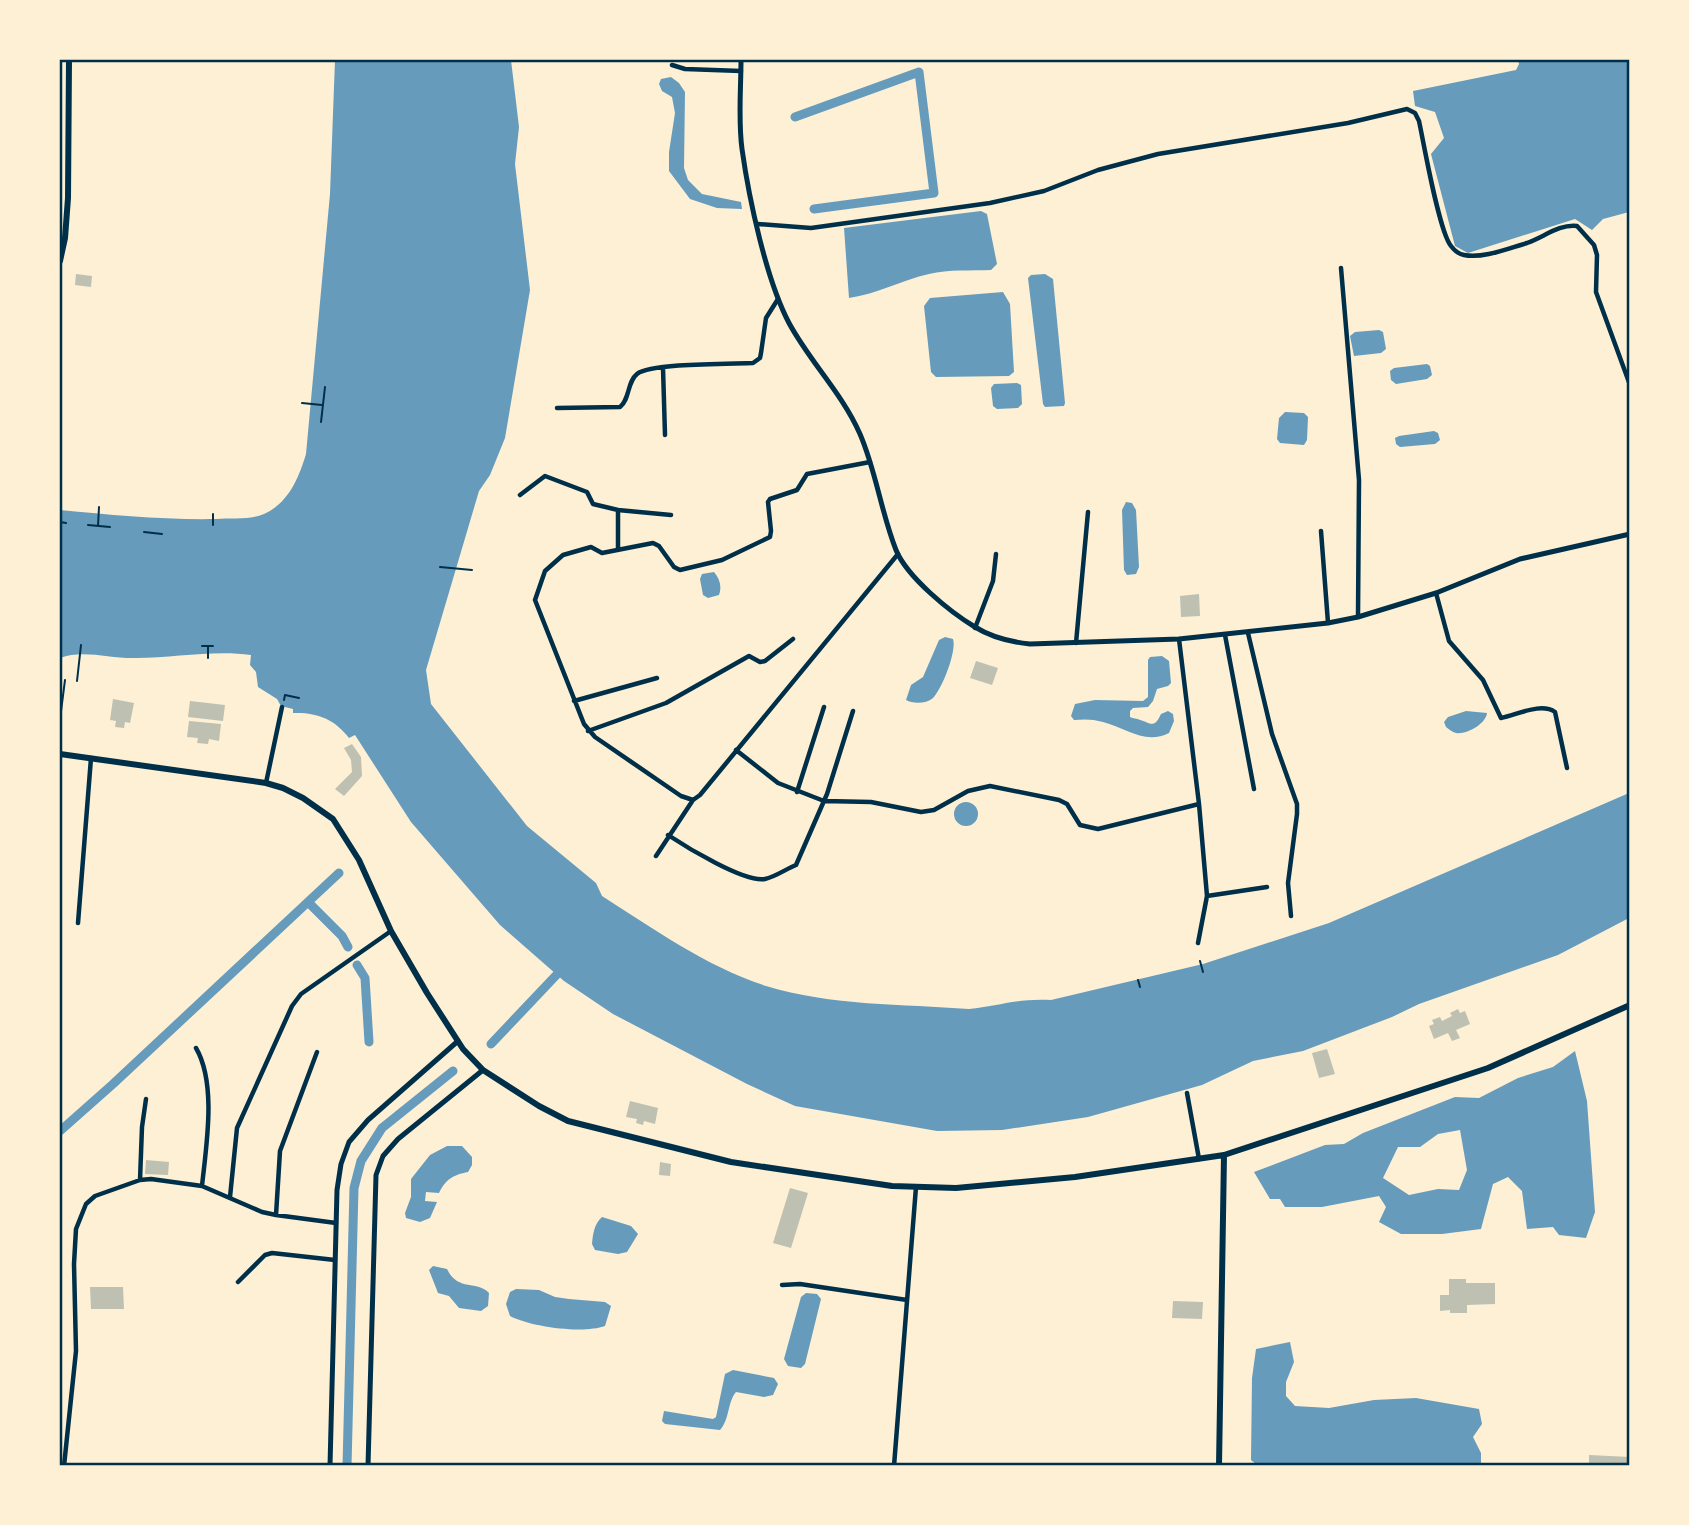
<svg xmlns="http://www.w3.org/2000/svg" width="1689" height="1525" viewBox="0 0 1689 1525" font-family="Barlow,sans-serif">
  <rect width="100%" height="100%" fill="#fdf0d5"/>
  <path fill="#669bbc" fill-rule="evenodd" d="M335 60H511L519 127 515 164 530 290 505 438 490 475 479 491 426 670 431 704 527 826 596 883 602 896C654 929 707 967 766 986 831 1006 903 1004 969 1009 999 1006 1019 998 1051 1000L1203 964 1329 923 1629 793V918L1558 955 1419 1004 1392 1017 1303 1051 1253 1061 1202 1085 1088 1117 1002 1130 937 1131 795 1106 747 1084 613 1014 564 981 500 925 411 822 355 735 349 738C335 719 316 712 293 713V709L281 706 277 699 258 687 256 672 250 665 251 655C213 650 174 658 136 658 111 659 83 649 60 658V510C112 515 164 520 216 519 232 518 250 520 264 514 289 503 299 477 306 454L330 194Z
    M1518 60H1629V212L1603 219 1592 230 1575 219 1468 253 1455 246 1431 154 1444 138 1435 112 1415 106 1413 91 1516 70 1519 64Z
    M671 77 679 83 685 92 684 168 688 180 702 194 741 202 742 209 717 208 690 199 669 171V152L675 113 672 97 662 91 659 84 661 79Z
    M981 211 987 214 997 264 991 270C971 271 949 269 929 274 902 280 877 294 849 298L844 228Z
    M1045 274 1053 279 1065 403 1064 406 1045 407 1043 404 1028 278 1031 275Z
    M1003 292 1010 304 1014 372 1009 376 936 377 931 372 924 306 930 298Z
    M1379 330 1383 332 1386 349 1381 353 1354 356 1350 336 1355 332Z
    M1427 364 1430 366 1432 375 1427 379 1396 384 1391 380 1390 371 1394 368Z
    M1017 383 1021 385 1022 404 1018 408 997 409 993 406 991 388 994 384Z
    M1285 412 1304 413 1308 417 1307 440 1304 445 1280 443 1277 439 1279 418Z
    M1434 431 1438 433 1440 440 1435 444 1400 447 1396 444 1395 438 1399 436Z
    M1126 502 1132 503 1136 510 1139 567 1136 574 1127 575 1124 570 1122 510Z
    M714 572C720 579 722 587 719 595L708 598 703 595 700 579 702 574Z
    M945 637 953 639C957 651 942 689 933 698 926 704 913 704 906 700L911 685 923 677 939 640Z
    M1162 656 1169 661 1171 683 1168 686 1157 689 1153 701 1148 707 1133 708 1130 711V717C1133 719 1137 718 1140 720 1151 723 1154 729 1161 714L1168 711 1173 714 1174 721 1169 733C1145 745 1126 728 1103 722 1093 719 1084 719 1074 720L1071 716 1075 704 1095 700 1143 701 1148 697V660L1150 657Z
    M1466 711 1487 713C1486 724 1466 735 1456 733 1452 732 1449 729 1446 727L1444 722 1448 717Z
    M954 814a12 12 0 1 1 24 0a12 12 0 1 1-24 0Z
    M1575 1051 1587 1101 1595 1212 1586 1238 1559 1235 1553 1227 1527 1229 1522 1191 1508 1177 1493 1184 1481 1229 1442 1234H1401L1379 1222 1386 1207 1379 1196 1322 1207H1285L1280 1199H1270L1254 1172 1325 1145 1344 1144 1363 1133 1455 1097 1479 1098 1518 1078 1553 1067ZM1460 1130 1467 1170 1459 1190 1438 1189 1409 1195 1383 1178 1398 1147H1420L1438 1134Z
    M447 1146H462L472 1157V1165L468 1172C453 1175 446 1179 439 1193L426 1192 425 1201 437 1202 430 1218 420 1222 406 1218 405 1213 411 1197V1179L430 1155Z
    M602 1217 631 1226 638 1234 627 1252 618 1254 595 1250 592 1244C593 1234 594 1224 602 1217Z
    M433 1266 447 1269C458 1292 477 1280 489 1293L488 1306 481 1311 459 1308 449 1296 438 1293 429 1270Z
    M516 1289 539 1290 555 1297 569 1299 605 1302 611 1306 605 1326C583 1334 531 1327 510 1316L506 1304 510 1292Z
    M806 1293 817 1294 821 1299 805 1364 801 1368 788 1366 784 1359 801 1297Z
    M1290 1342 1294 1362 1286 1382V1396L1295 1406 1329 1408 1374 1400 1416 1398 1479 1409 1482 1424 1473 1437 1481 1453V1465L1314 1466 1309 1463 1297 1466 1257 1465 1251 1460 1252 1378 1256 1349Z
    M733 1370 774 1378 778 1384 773 1395 764 1397 736 1392C727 1403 730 1419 720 1430L665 1424 662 1421 664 1411 713 1419 716 1417 725 1374Z"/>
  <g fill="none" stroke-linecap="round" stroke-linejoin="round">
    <path stroke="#669bbc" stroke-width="9" d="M795 117 919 72 934 193 814 209
      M308 902 342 936 348 947
      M357 965 365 978 369 1042
      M491 1044 563 968
      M60 1131 113 1084 339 873
      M347 1466 354 1188 361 1161 382 1128 453 1071"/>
  </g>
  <path fill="#bec0b2" d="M76 274 92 276 91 287 75 285Z
    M1199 594 1200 616 1181 617 1180 596Z
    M976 661 998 668 992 685 970 678Z
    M113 699 134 703 130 723 125 722 124 728 115 727 116 721 110 720Z
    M190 701 225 705 223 721 188 717Z
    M189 721 221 724 219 741 209 739 208 744 197 743 198 738 187 737Z
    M352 744 361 757 362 776 344 796 335 789 352 772 351 760 344 748Z
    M1458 1009 1460 1013 1465 1011 1470 1024 1456 1030 1460 1038 1452 1041 1448 1033 1434 1039 1429 1026 1434 1024 1432 1020 1440 1017 1442 1021 1452 1016 1450 1013Z
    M1327 1049 1335 1074 1319 1078 1312 1053Z
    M630 1101 658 1108 655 1124 644 1121 643 1125 636 1123 637 1119 626 1117Z
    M146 1160 169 1162 168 1175 145 1174Z
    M660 1162 671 1164 670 1176 659 1175Z
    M790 1188 808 1193 791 1248 773 1243Z
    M1449 1279H1466V1283H1495V1304L1467 1305V1313H1450V1310L1440 1311V1295H1449Z
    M90 1287H123L124 1309H91Z
    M1173 1301 1203 1302 1202 1319 1172 1318Z
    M1589 1455 1630 1457V1466L1589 1463Z"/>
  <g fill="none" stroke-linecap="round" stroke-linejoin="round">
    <path stroke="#003049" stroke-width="2" d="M302 403 322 405
      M321 422 325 387
      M60 522 66 523
      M88 525 110 527
      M213 525V514
      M98 526 99 507
      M144 532 162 534
      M440 567 472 570
      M202 646H213
      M208 646V658
      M77 681 81 645
      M284 700 285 695 299 698
      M60 719 65 680
      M1200 961 1203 972
      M1138 980 1140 987"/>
    <path stroke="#003049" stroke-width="4.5" d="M672 65 685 69 741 71
      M758 224 811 228 990 203 1044 191 1098 170 1158 154 1348 123 1407 109 1415 113 1419 121C1424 144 1439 232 1451 246 1454 250 1459 254 1464 255 1483 259 1509 248 1527 243 1544 237 1559 224 1577 226L1594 245 1597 255 1596 292 1630 385
      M1341 268 1359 480 1358 617
      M663 368 665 435
      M557 408 620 407C630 399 627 382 637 374 651 363 732 364 753 363L760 358 761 353 766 318 778 299
      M520 495 545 476 587 492 593 504 618 510V549
      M618 510 671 515
      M1321 531 1328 623
      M1436 593 1449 641 1483 680 1501 718C1517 715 1541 702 1555 712L1567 768
      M975 628 993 581 996 554
      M1248 633 1272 734 1297 804V814L1288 883 1291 916
      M1225 635 1254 789
      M1179 639 1199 804 1207 896 1198 943
      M1076 643 1088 512
      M574 701 657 678
      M588 731 666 703 749 656 760 662 765 661 793 639
      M736 750 778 783 824 801 871 802 921 812 934 810 968 791 990 786 1059 800 1067 804 1080 825 1098 829 1199 804
      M266 783 282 707
      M797 792 824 707
      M693 800 681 796 595 737 584 724 535 600 545 571 563 555 591 547 602 553 653 543 659 546 674 567 680 570 722 560 770 537 771 531 768 502 770 499 797 490 807 474 870 462
      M668 835C686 847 745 883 765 879 775 877 786 869 796 865L827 794 853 711
      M656 856 693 800 700 795 898 554
      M1207 896 1267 887
      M78 923 91 758
      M196 1048C217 1084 206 1147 202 1186
      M1187 1093 1199 1159
      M140 1180 142 1127 146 1099
      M230 1197 237 1128 292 1006 301 994 391 931
      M276 1215 280 1151 317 1052
      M238 1282 265 1255 272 1253 335 1260
      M782 1285 800 1284 907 1300
      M64 1466 76 1351 74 1264 76 1229 86 1204 95 1196 140 1180 151 1179 202 1186 262 1212 276 1215 336 1223
      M894 1466 916 1187"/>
    <path stroke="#003049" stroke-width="5" d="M741 60C741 89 738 120 742 149 749 199 766 279 789 323 810 362 842 393 860 434 876 471 881 512 896 550 907 577 950 612 975 627 991 637 1011 642 1030 644L1179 639 1328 623 1358 617 1436 593 1520 559 1630 534
      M330 1466 337 1190 341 1164 349 1142 368 1120 458 1041
      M368 1466 376 1175 383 1156 398 1139 483 1070"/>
    <path stroke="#003049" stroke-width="6" d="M60 261 65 238 68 198 69 60
      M60 754 266 783 283 788 303 798 333 819 359 860 391 931 427 993 463 1049 483 1070 539 1106 568 1121 731 1162 892 1186 956 1188 1075 1177 1224 1155 1488 1068 1630 1005
      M1219 1466 1224 1155"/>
  </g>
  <rect width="1689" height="1525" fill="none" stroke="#fdf0d5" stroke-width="122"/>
  <rect x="61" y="61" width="1567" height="1403" fill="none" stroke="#003049" stroke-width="2.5"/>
</svg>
